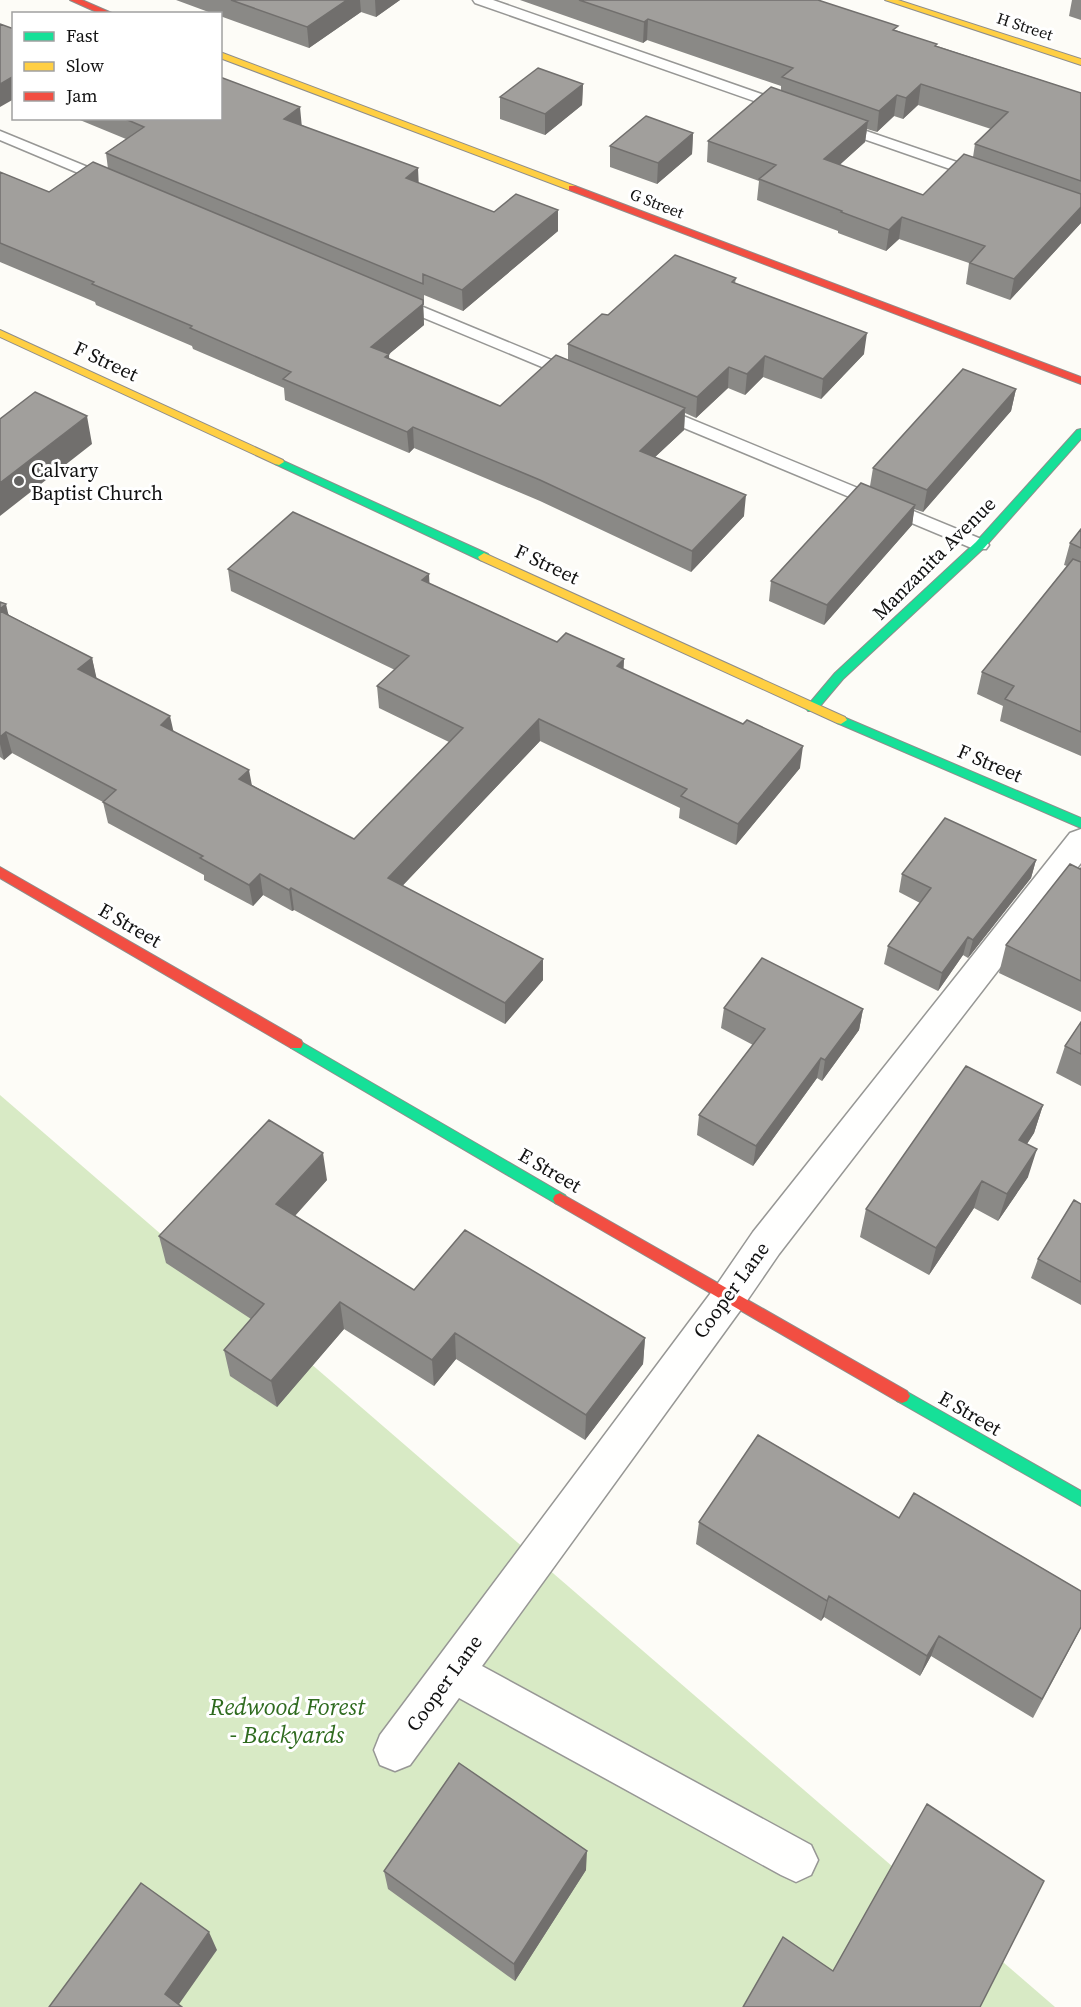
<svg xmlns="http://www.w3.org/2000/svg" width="1081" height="2007" viewBox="0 0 1081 2007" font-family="'Source Serif 4',serif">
  <rect width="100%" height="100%" fill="#fdfcf7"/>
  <path fill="#d8eac5" d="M0 1095 1055 2007H0Z"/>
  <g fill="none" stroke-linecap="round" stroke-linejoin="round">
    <g stroke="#979795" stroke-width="3">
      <path id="lane" d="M473 0H493L790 104 792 107 785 111 780 110 475 3Z
        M840 122 983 171 985 174 983 177H973L835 129 833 126Z
        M0 131 112 177 114 180 112 183H102L0 140Z
        M399 297 578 371 580 374 578 377H566L393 305 391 302Z
        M659 406 986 541 989 545 986 549H974L653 415 651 411 653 407Z"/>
    </g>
    <g stroke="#979795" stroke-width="3">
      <path id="street" d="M1081 829V863L779 1254 742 1308 482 1666 811 1845 818 1860 811 1875 796 1882 781 1875 459 1698 410 1765 395 1771 380 1765 374 1750 380 1735 716 1286 753 1232 1070 833Z"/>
    </g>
    <g stroke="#8e8d8b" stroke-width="2">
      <path id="fast" d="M1081 429V439L984 548 843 679 816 711H808L806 708 808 705 835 673 976 542 1077 430Z
        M279 459 488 554 490 557 484 561 480 560 275 464V460Z
        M841 716 1081 818V828L837 723 835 720Z
        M296 1039 565 1195 567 1199 565 1203 560 1205 555 1203 291 1048 289 1044 291 1040Z
        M902 1389 1081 1491V1506L897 1401 894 1396 897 1391Z"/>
    </g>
    <g stroke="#8e8d8b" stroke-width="2">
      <path id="slow" d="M885 0H898L1081 59V65Z
        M220 52 575 186 577 188 569 190 220 58Z
        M0 330 283 460 284 462 279 465 275 464 0 337Z
        M484 553 845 717 847 720 841 724 837 723 480 560 478 557Z"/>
    </g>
    <g stroke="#8e8d8b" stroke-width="2">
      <path id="jam" d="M70 0H82L114 14H101Z
        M569 186H575L1081 377V384L569 190Z
        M0 867 301 1040 303 1044 301 1048H291L0 878Z
        M560 1193 907 1391 910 1396 907 1401 902 1403 897 1401 555 1203 553 1199 555 1195Z"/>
    </g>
    <use href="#lane" fill="#fffffe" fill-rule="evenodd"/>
    <use href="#street" fill="#fffffe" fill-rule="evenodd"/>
    <use href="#fast" fill="#16e098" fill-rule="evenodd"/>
    <use href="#slow" fill="#ffcf43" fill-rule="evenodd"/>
    <use href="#jam" fill="#f24e42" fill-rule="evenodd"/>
  </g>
  <path fill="#8a8986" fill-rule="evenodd" d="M176 0H400L376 17 361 12 309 48 220 16V14H214Z
    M520 0H818L937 46 1081 93V223L1010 300 966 284 969 263 899 239 886 251 838 233V231L757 200 759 181 707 162 708 141 781 91V86L647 40 643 43ZM918 105 991 129 975 144 973 157 923 195 839 165 865 142 867 129 877 132 894 116 903 119Z
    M1072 0H1081V20L1069 16Z
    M583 84 582 105 545 135 500 119V97Z
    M75 118H220L302 125 419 183 494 212 558 210V231L463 311 424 295V305H423L424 325 389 354V359L500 406 568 360V344L608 315 736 278 735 283 864 354 821 399 763 377 745 395 728 388 696 418 685 413 684 430 655 457 744 516 691 572 540 501 414 448 409 453 285 400 284 388 193 349 192 346 96 305 95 302 0 262V172L49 192 108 169 106 153 126 139Z
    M693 133 692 154 657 184 610 167V146Z
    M1016 389 1011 411 923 512 914 509 912 525 824 625 769 601 771 581 870 486 873 468Z
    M1081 529V756L1000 721 1003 706 977 694 982 672 1067 566 1064 565 1070 543Z
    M228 569 429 583 557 642 624 659 623 669 800 768 736 845 679 818 680 808 540 741 402 886 543 980 505 1024 294 910 292 911 263 895 253 906 204 880V875L108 823 103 802 12 753 4 760 0 757V602L9 615 92 658 96 678 252 785 354 839 449 742 379 708 377 686 395 670 231 591Z
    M1036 860 1031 878 968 958 963 955 938 991 884 964 888 946 920 903 899 892 902 874Z
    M1081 868V1012L999 973 1006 945Z
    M724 1008 863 1009 859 1030 822 1081 817 1078 753 1166 697 1135 699 1115 753 1045 721 1028Z
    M1081 1022V1086L1056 1073 1065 1046Z
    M1043 1105 1034 1133 1027 1144 1028 1177 998 1221 974 1208 929 1275 860 1237 866 1209Z
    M327 1180 295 1216 414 1290 645 1338 643 1364 585 1440 456 1359 434 1386 344 1329 277 1407 230 1376 224 1350 251 1319 166 1263 159 1236Z
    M1081 1204V1305L1031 1278 1038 1259Z
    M899 1518 1081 1591V1628L1033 1718 931 1656 920 1676 824 1617 821 1621 696 1544 699 1522Z
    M586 1870 515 1981 388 1889 384 1871Z"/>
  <path fill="#716f6d" d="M347 0H360L361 12 309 48 307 27Z
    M375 0H400L376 17Z
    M648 19 647 40 643 43 644 22Z
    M14 76V99L0 107V84Z
    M583 84 582 105 545 135V114Z
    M921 84 918 105 903 119 906 98Z
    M897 95 894 116 877 132 879 111Z
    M300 107 302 128 284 119Z
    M868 121 865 142 822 181 824 159Z
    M693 133 692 154 657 184 658 163Z
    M418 168 419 189 406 178Z
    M1081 207V223L1010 300 1014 279Z
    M558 210V231L463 311 462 290Z
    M902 217 899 239 886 251 889 230Z
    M423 300 424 325 389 354 390 375 371 347Z
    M867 333 864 354 821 399 823 379Z
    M765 356 763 377 745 395 747 374Z
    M729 367 728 388 696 418 697 397Z
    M1016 389 1011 411 923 512 927 490Z
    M685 408 684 430 639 472 640 451Z
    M87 416 92 444 0 516V483Z
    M413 427 414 448 409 453 407 432Z
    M746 495 744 516 691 572 692 551Z
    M915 505 912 525 824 625 827 605Z
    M429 574 430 595 422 580Z
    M6 604 11 626 0 616V609Z
    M92 658 97 680 78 669Z
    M624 659 623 681 617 666Z
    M170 716 175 738 161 725Z
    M539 719 540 741 390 899 388 878Z
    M6 732 12 753 4 760 0 744V737Z
    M803 746 800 768 736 845 738 824Z
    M249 770 253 791 239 779Z
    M1036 860 1031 878 968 958 973 940Z
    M260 874 263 895 253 906 249 885Z
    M291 888 294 910 292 911 289 890Z
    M968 937 963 955 938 991 942 973Z
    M543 959V980L505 1024V1003Z
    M863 1009 859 1030 822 1081 825 1060Z
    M821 1058 817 1078 753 1166 756 1146Z
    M1043 1105 1034 1133 1011 1168 1019 1140Z
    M1037 1149 1028 1177 998 1221 1007 1194Z
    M323 1153 327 1180 281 1231 276 1204Z
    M982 1181 974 1208 929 1275 936 1248Z
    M340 1302 344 1329 277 1407 271 1381Z
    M455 1333 456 1359 434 1386 432 1360Z
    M645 1338 643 1364 585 1440 586 1415Z
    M829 1596 824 1617 821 1621 827 1601Z
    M939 1636 931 1656 920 1676 927 1656Z
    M587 1851 586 1870 515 1981 514 1964Z
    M209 1932 217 1950 177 2007 165 1994Z"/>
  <path fill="#a19f9c" stroke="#716f6d" stroke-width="1.5" d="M231 0H347L307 27Z
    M579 0H818L898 26 893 30 937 44 935 46 1081 93V181L975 144 1008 112 921 84 906 98 897 95 879 111 782 77 793 68 648 19 644 22Z
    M0 24 14 29V76L0 84Z
    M538 68 583 84 545 114 500 97Z
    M220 77 300 107 284 119 418 168 406 178 494 212 516 194 558 210 462 290 423 274V284L106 153 144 127 123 118H220Z
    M771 87 868 121 824 159 923 195 964 154 1081 194V207L1014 279 970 263 985 246 902 217 889 230 841 212 842 211 759 179 776 165 708 141Z
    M646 116 693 133 658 163 610 146Z
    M93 162 423 300V304L371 347 389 354 385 357 500 406 556 355 685 408 640 451 746 495 692 551 540 480 413 427 407 432 283 379 291 372 190 328 192 326 92 284 94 282 0 243V172L49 192Z
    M675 255 736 278 732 282 867 333 823 379 765 356 747 374 729 367 697 397 568 344 602 314 608 315Z
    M963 369 1016 389 927 490 873 468Z
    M35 392 87 416 0 483V419Z
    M861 483 915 505 827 605 771 581Z
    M293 512 429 574 422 580 557 642 566 633 624 659 617 666 743 724 747 720 803 746 738 824 681 796 687 789 539 719 388 878 543 959 505 1003 291 888 289 890 260 874 249 885 200 858 203 856 103 802 116 790 6 732 0 737V611L92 658 78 669 170 716 161 725 249 770 239 779 354 839 463 728 377 686 409 656 228 569Z
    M1081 529V548L1070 543Z
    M1073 559 1081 562V732L1005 699 1014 686 982 672Z
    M0 602 6 604 0 609Z
    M945 818 1036 860 973 940 968 937 942 973 888 946 931 888 902 874Z
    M1070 864 1080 869 1081 868V981L1006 945Z
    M762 958 863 1009 825 1060 821 1058 756 1146 699 1115 765 1029 724 1008Z
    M1081 1022V1054L1065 1046Z
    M966 1066 1043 1105 1019 1140 1037 1149 1007 1194 982 1181 936 1248 866 1209Z
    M269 1120 323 1153 276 1204 414 1290 465 1230 645 1338 586 1415 455 1333 432 1360 340 1302 271 1381 224 1350 264 1304 159 1236Z
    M1074 1200 1081 1204V1282L1038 1259Z
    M758 1435 899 1518 914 1493 1081 1591V1627L1042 1699 939 1636 927 1656 829 1596 827 1601 699 1522Z
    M459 1763 587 1851 514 1964 384 1871Z
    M927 1804 1044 1881 980 2007H743L783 1937 833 1971Z
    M141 1883 209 1932 165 1994 182 2007H49Z"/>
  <circle fill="#646362" stroke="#fff" stroke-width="2" cx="19" cy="481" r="6"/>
  <g text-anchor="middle" stroke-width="6" stroke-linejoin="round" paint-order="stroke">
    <g font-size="16" fill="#111" stroke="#fff">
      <text transform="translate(1025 26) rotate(18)" y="6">H Street</text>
      <text transform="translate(657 203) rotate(21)" y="6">G Street</text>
    </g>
    <g font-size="20" fill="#111" stroke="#fff">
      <text transform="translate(106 361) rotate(25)" y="7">F Street</text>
      <text transform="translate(934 558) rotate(-45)" y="7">Manzanita Avenue</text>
      <text transform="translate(547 564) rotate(25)" y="7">F Street</text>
      <text transform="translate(990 763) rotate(23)" y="7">F Street</text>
      <text transform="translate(130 925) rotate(30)" y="7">E Street</text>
      <text transform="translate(550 1170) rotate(30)" y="7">E Street</text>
      <text transform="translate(731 1290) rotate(-54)" y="7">Cooper Lane</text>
      <text transform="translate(970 1413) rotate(30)" y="7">E Street</text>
      <text transform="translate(444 1683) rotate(-54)" y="7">Cooper Lane</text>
    </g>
    <g font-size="20" fill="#111" stroke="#fff" text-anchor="start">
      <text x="31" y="477">Calvary<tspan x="31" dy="23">Baptist Church</tspan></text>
    </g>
    <g font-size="24" font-style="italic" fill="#2f6b1f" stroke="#fff">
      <text x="287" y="1715">Redwood Forest<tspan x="287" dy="28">- Backyards</tspan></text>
    </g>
  </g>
  <rect x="12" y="12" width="210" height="108" fill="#ffffff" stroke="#a0a0a0" stroke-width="1.5"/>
  <rect x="24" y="32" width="30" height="9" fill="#16e098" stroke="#a0a0a0" stroke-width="1.5"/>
  <text x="66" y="42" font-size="18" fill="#111111">Fast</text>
  <rect x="24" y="62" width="30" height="9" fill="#ffcf43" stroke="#a0a0a0" stroke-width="1.5"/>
  <text x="66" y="72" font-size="18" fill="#111111">Slow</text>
  <rect x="24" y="92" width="30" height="9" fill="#f24e42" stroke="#a0a0a0" stroke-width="1.5"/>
  <text x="66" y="102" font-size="18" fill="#111111">Jam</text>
</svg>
